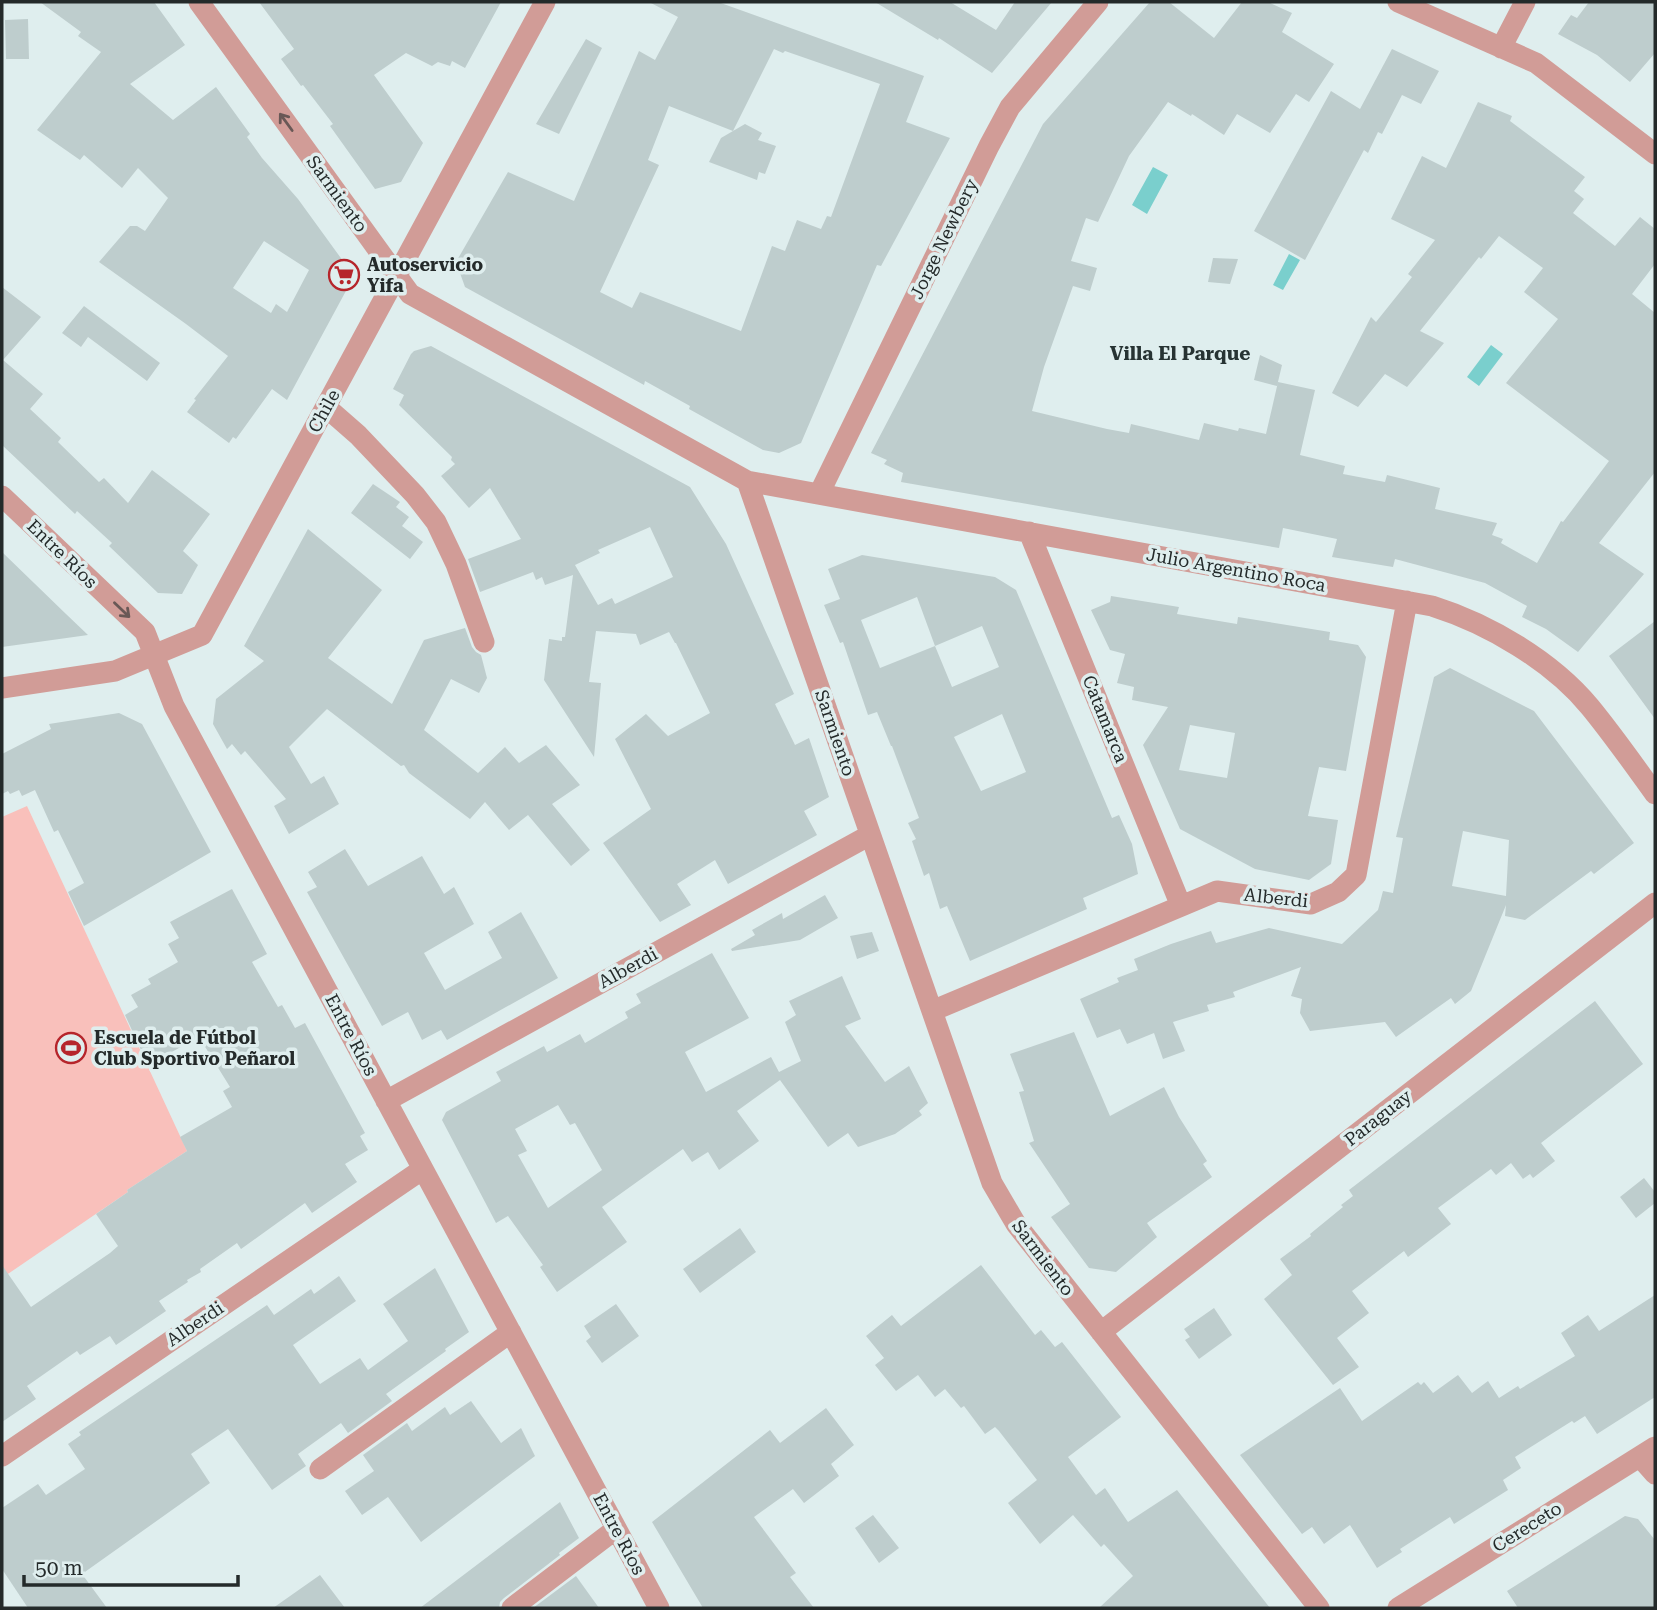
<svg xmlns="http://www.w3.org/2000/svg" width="1657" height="1610" viewBox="0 0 1657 1610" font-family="'Roboto Serif',serif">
  <rect width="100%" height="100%" fill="#dfeeee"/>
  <path fill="#f9c0bb" d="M27 806 187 1151 127 1190 128 1192 2 1278V817Z"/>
  <path fill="#7acfcd" d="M1153 167 1168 175 1147 214 1132 205Z
    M1289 254 1300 260 1283 290 1273 285Z
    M1491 345 1503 354 1479 386 1467 377Z"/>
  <path fill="#becdcd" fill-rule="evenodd" d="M40 2H154L185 45 130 84 173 120 216 87 250 134 247 137 262 158 298 199 343 261 347 289 287 400 272 389 236 439 233 437 229 443 187 412 196 400 194 399 228 356 186 324 99 262 130 226H137L145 231 168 198 138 168 122 188 84 155 80 160 37 130 101 52 78 36 81 32ZM264 241 309 270 287 312 276 304 271 313 233 288Z
    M259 2H501L465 68 452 61 450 66 438 62 432 66 406 53 374 75 423 143 401 182 375 189 330 126 333 124 303 85 301 86 281 59 294 49Z
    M649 2H718L924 76 906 122 950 138 881 266 877 265 801 443 779 453 763 450 689 409 690 406 645 381 644 385 465 287 456 262 508 172 574 201 639 51 655 60 678 17ZM774 49 783 53 785 51 880 84 831 217 827 216 821 229 797 220 785 251 772 246 741 331 640 292 632 308 600 292 659 165 648 160 669 106 733 131Z
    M875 2H950L996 30 1015 2H1052L992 73 939 38 938 40Z
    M1150 2H1169L1214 38 1242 2H1268L1292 13 1282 32 1334 64 1309 102 1296 94 1270 133 1237 114 1224 135 1192 114 1191 116 1168 102 1129 156 1098 222 1086 218 1071 261 1097 268 1090 291 1073 286 1044 367 1032 411 1107 429 1129 433 1131 424 1199 440 1204 423 1238 431 1239 428 1266 434 1278 382 1315 390 1300 455 1345 466 1343 474 1385 482 1387 475 1440 488 1435 509 1497 523 1492 535 1503 539 1501 543 1537 563 1561 521 1563 522 1609 461 1506 383 1558 319 1524 292 1543 268 1499 236 1481 259 1479 257 1420 331 1444 343 1407 387 1385 374 1358 407 1332 393 1371 317 1376 322 1412 277 1408 274 1435 240 1391 219 1422 156 1446 168 1478 102 1512 116 1510 121 1585 177 1574 191 1584 199 1573 213 1615 246 1640 217 1655 229V264L1632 294 1655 313V472L1599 543 1644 574 1578 652 1546 629 1522 617 1527 606 1485 583 1395 559 1393 567 1332 557 1337 539 1283 528 1279 548 901 482 903 473 884 464 887 460 871 453 1043 124Z
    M1589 2H1655V53L1630 82 1597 55 1558 34 1571 15 1577 18Z
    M28 19 29 59H6L5 20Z
    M586 39 602 48 559 134 536 124Z
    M1392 49 1439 71 1421 104 1402 95 1382 134 1378 132 1368 153 1364 150 1305 260 1254 231 1331 91 1360 109Z
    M745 124 762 133 758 140 776 146 765 174 759 172 757 180 709 162 721 138Z
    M1213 258 1238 259 1230 284 1208 282Z
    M2 287 41 317 3 360 43 394 30 409 61 438 58 442 99 482 104 478 128 503 152 470 210 514 183 551 198 565 182 594 158 593 109 546 112 543 77 511 75 514 2 445Z
    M84 306 160 363 147 381 88 337 81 347 62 333Z
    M431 346 690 487 726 544 794 694 775 704 795 745 809 738 829 797 804 811 817 835 728 884 715 860 677 884 691 905 660 922 603 843 651 809 615 739 646 714 668 736 710 713 676 643H675L669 632 640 645 636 634 596 631 589 682 601 683 594 757 544 680 549 639 562 641V637H565L573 575 545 585 542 577 536 580 533 572 480 592 468 559 521 539 490 488 469 508 441 476 455 464 451 460 452 457 399 405 404 395 393 389 411 354 414 351ZM650 527 673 577 615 604 612 598 598 605 575 565 600 553 598 550Z
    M1260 355 1282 365 1277 386 1254 380Z
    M373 484 400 502 396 507 409 517 402 526 423 542 410 559 351 513Z
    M308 529 382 590 328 658 392 704 424 640 465 628 472 647 476 652 481 655 487 678 479 693 451 679 424 730 478 773 505 747 519 763 546 745 580 785 552 804 590 850 571 866 528 815 509 830 485 802 470 819 409 773 404 765 401 766 327 709 289 747 311 784 324 776 339 804 289 834 274 806 286 799 245 751 241 755 232 744 227 749 213 724 216 699 264 661 244 646Z
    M2 552 66 614 88 635 2 647Z
    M862 555 995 577 1016 590 1112 818 1119 815 1132 844 1138 874 1083 898 1087 909 970 961 947 906 940 909 929 873 924 876 912 841 916 839 908 823 919 818 892 746H891L877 712 868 715 843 642 840 643 824 605 840 599 828 569ZM917 597 935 646 982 626 999 667 952 687 935 646 880 668 861 620ZM1002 714 1026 772 981 791 954 737Z
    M1111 596 1179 607 1177 614 1237 624 1238 617 1330 632 1329 640 1358 645 1366 657 1346 771 1319 767 1308 816 1338 820 1331 864 1309 880 1255 869 1180 829 1143 745 1168 707 1132 700 1134 687 1117 683 1125 654 1110 650 1091 610 1110 602ZM1190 725 1235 733 1227 778 1179 770Z
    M1655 621V719L1609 656Z
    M1450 668 1534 711 1634 843 1594 874 1591 871 1525 920 1505 916 1506 905 1471 991 1455 1004 1451 998 1396 1037 1385 1022 1310 1031 1300 1013 1302 999 1291 996 1301 967 1233 992 1235 997 1207 1005 1209 1011 1173 1022 1185 1051 1163 1059 1154 1033 1127 1044 1120 1029 1097 1038 1080 999 1119 982 1117 978 1138 970 1134 959 1171 944 1211 931 1216 943 1269 928 1342 944 1378 910 1383 891 1393 893 1403 838 1396 837 1434 677ZM1463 831 1509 840 1506 896 1452 886Z
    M119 713 142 724 211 852 84 926 68 892 84 883 58 830 54 832 35 790 22 796 19 790 10 794 8 791 2 794V754L51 729 49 724Z
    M345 849 368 886 422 856 444 894 454 887 474 924 424 953 445 990 502 958 488 932 521 912 558 978 447 1040 441 1030 422 1040 408 1012 382 1026 307 892 317 887 308 872Z
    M232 889 267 954 252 962 278 1007 282 1005 295 1028 305 1023 365 1133 360 1136 368 1150 345 1164 357 1182 312 1213 305 1203 241 1249 237 1243 200 1269 201 1272 187 1280 188 1282 159 1301 166 1311 116 1345 110 1336 80 1355 77 1351 27 1386 36 1399 2 1422V1265L31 1307 110 1253 118 1246 96 1214 128 1192 127 1190 187 1151 180 1137 232 1107 223 1091 230 1087 199 1037 148 1065 125 1015 138 1007 131 995 151 984 148 979 178 962 168 944 179 938 170 922Z
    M825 895 838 918 800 940 732 951 731 949 755 935 752 930 782 913 783 919Z
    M872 932 879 951 857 959 850 936Z
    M712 953 749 1018 685 1052 706 1092 771 1057 779 1072 801 1061 785 1022 796 1015 789 1001 842 976 861 1019 845 1026 885 1082 909 1066 928 1103 919 1111 922 1115 895 1134 858 1147 848 1133 828 1147 780 1080 737 1111 759 1141 719 1170 708 1152 692 1162 683 1149 602 1207 627 1242 557 1292 540 1267 543 1265 508 1216 496 1223 442 1120 446 1112 501 1081 496 1072 544 1046 547 1052 580 1034 585 1043 628 1018 625 1012 641 1003 636 994ZM558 1105 570 1125 575 1123 602 1170 548 1208 518 1155 527 1151 515 1129Z
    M1595 1001 1643 1064 1541 1143 1555 1161 1533 1178 1530 1174 1523 1179 1511 1163 1496 1175 1491 1169 1438 1208 1451 1224 1408 1257 1404 1251 1352 1291 1369 1313 1337 1338 1359 1367 1333 1385 1264 1299 1292 1275 1280 1259 1311 1236 1310 1234 1343 1207 1341 1205 1353 1196 1349 1190Z
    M1074 1032 1110 1116 1164 1087 1179 1117 1207 1161 1203 1164 1212 1177 1147 1223 1157 1237 1116 1272 1089 1268 1051 1217 1070 1204 1029 1143 1034 1141 1019 1092 1024 1091 1010 1054Z
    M1644 1178 1655 1192V1203L1636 1218 1620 1197Z
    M740 1228 756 1252 700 1293 683 1269Z
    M981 1265 1035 1335 1041 1330 1055 1347 1062 1342 1121 1417 1068 1457 1096 1495 1105 1488 1128 1522 1177 1490 1270 1608H1099L1133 1576 1104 1544 1101 1547 1073 1515 1040 1544 1008 1503 1037 1480 999 1431 995 1427 985 1434 964 1406 961 1408 945 1389 935 1397 918 1375 896 1391 875 1365 884 1358 866 1336 892 1315 901 1326Z
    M435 1268 469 1332 445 1349 446 1351 386 1394 392 1401 348 1433 341 1423 298 1454 306 1466 272 1490 228 1429 191 1454 210 1483 82 1574 107 1608H28L2 1569V1508L38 1484 46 1495 85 1469 68 1444 81 1435 79 1432 267 1305 274 1315 311 1289 314 1294 339 1276 356 1301 293 1345 320 1384 360 1358 368 1370 408 1341 383 1304Z
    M1655 1295V1397L1597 1434 1585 1416 1574 1423 1572 1421 1515 1457 1521 1468 1503 1480 1508 1490 1454 1524 1450 1517 1400 1549 1402 1552 1377 1568 1350 1525 1324 1544 1312 1527 1302 1534 1240 1455 1340 1388 1362 1421 1418 1382 1421 1385 1424 1382 1433 1393 1458 1375 1472 1393 1488 1381 1499 1398 1518 1386 1520 1389 1575 1356 1561 1333 1588 1315 1599 1331Z
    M616 1304 639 1336 602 1363 586 1341 591 1337 584 1326Z
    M1214 1308 1232 1335 1199 1359 1185 1340 1190 1337 1184 1329Z
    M471 1401 501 1443 521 1428 535 1456 421 1542 388 1497 362 1515 345 1491 374 1471 363 1455 407 1423 412 1431 445 1407 450 1415Z
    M826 1408 854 1445 831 1464 839 1476 804 1503 793 1489 754 1517 796 1573 790 1577 814 1608H703L652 1522 770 1430 780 1443Z
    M560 1502 579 1538 559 1553 560 1555 504 1598 500 1602 499 1608H420Z
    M873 1515 899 1548 879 1563 855 1528Z
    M1625 1516 1638 1519 1655 1540V1608H1518L1507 1591Z
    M320 1575 345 1608H273Z
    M576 1576 599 1608H533Z"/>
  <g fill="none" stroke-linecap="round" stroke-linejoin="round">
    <path stroke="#d19c97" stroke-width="21" d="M199 2 410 294 747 481 992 1183 1016 1224 1319 1608
      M1398 2 1536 63 1655 154
      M1501 48 1525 2
      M326 407 358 435 415 495 436 522 456 564 484 642
      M747 481 1432 606C1489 624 1552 661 1590 707 1613 735 1634 765 1655 794
      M819 494 989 146 1010 107 1098 2
      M2 496 145 632 174 706 659 1608
      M1029 532 1181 906
      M2 688 115 671 202 635 545 2
      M932 1011 1217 891 1311 904 1338 892 1356 875 1407 601
      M386 1101 870 835
      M1101 1332 1655 903
      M2 1456 423 1169
      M1640 1457 1655 1474
      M320 1469 511 1332
      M512 1608 616 1529
      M1398 1608 1655 1447"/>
  </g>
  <defs><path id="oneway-shaft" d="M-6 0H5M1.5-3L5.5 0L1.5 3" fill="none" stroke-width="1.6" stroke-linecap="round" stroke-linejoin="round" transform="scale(1.75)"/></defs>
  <g stroke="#695856">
    <use href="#oneway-shaft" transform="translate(286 122) rotate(-126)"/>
    <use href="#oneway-shaft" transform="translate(122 610) rotate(44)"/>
  </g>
  <defs>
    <g id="supermarket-ring" transform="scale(1.575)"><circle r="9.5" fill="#dfeeee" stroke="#b6252b" stroke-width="1.5"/><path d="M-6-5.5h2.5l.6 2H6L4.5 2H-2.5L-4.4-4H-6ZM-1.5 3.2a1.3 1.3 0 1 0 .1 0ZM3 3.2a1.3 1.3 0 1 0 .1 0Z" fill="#b6252b"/></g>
    <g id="stadium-ring" transform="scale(1.575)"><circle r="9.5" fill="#dfeeee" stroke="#b6252b" stroke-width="1.5"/><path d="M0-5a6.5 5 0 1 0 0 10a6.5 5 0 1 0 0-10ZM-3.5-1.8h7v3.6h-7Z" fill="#b6252b"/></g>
  </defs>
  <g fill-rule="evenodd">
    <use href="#supermarket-ring" x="344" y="275"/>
    <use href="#stadium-ring" x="71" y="1048"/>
  </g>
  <g text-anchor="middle" stroke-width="7" stroke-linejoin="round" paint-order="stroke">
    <g font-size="18" fill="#242a2a" stroke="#dfeeee">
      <text transform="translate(337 194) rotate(54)" y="6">Sarmiento</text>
      <text transform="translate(944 239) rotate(-64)" y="6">Jorge Newbery</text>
      <text transform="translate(324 411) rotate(-61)" y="6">Chile</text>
      <text transform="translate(62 554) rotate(44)" y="6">Entre Ríos</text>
      <text transform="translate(1236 570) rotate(10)" y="6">Julio Argentino Roca</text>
      <text transform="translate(1105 719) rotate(68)" y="6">Catamarca</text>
      <text transform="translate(835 733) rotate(71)" y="6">Sarmiento</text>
      <text transform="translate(1276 898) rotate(6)" y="6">Alberdi</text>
      <text transform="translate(628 968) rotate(-29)" y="6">Alberdi</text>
      <text transform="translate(351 1035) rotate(62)" y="6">Entre Ríos</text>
      <text transform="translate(1378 1118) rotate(-38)" y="6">Paraguay</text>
      <text transform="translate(1043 1258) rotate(53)" y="6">Sarmiento</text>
      <text transform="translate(195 1324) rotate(-34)" y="6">Alberdi</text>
      <text transform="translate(1527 1527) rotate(-32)" y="6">Cereceto</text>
      <text transform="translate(619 1534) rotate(62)" y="6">Entre Ríos</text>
    </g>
    <g font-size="18" font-weight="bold" fill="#242a2a" stroke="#dfeeee" text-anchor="start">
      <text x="367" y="271">Autoservicio<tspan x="367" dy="21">Yifa</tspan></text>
      <text x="94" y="1044">Escuela de Fútbol<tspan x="94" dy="21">Club Sportivo Peñarol</tspan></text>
    </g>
    <g font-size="19" font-weight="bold" fill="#273333" stroke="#dfeeee">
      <text x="1180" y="360">Villa El Parque</text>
    </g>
  </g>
  <rect width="1657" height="1610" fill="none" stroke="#242a2a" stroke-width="7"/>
  <path d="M24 1575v10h214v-10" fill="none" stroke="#242a2a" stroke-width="3.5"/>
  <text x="35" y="1575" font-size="21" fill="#242a2a" stroke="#dfeeee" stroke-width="5" paint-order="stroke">50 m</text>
</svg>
